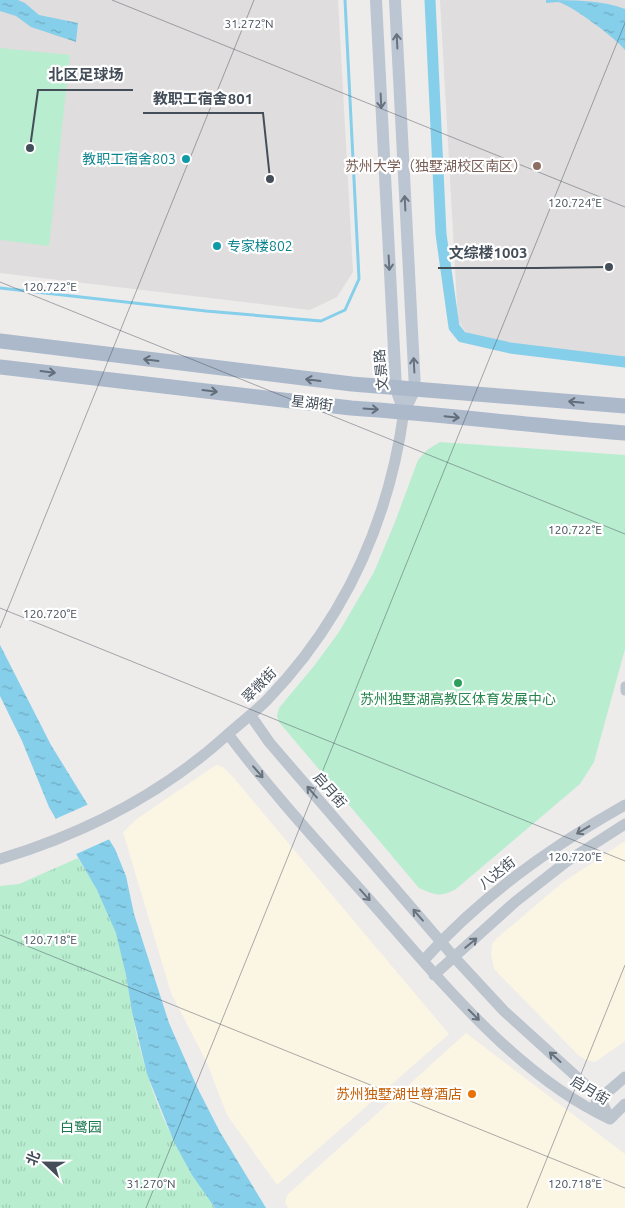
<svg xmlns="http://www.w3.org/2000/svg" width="625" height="1208" viewBox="0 0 625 1208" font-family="Ubuntu,'Noto Sans SC',sans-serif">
  <defs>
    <pattern id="park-tufts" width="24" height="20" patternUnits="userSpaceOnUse" patternTransform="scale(1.25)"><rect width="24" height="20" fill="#b8edd0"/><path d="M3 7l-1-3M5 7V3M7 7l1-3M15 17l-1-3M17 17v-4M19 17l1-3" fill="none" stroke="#9fcdb5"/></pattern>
    <pattern id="water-ripples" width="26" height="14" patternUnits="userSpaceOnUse" patternTransform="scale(1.25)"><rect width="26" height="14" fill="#86cfea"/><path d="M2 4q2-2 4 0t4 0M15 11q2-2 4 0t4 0" fill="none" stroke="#6faac1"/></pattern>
  </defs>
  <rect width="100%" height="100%" fill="#eeebeb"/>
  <path fill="#fbf5e3" d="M216 765 223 767 232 776 449 1034 277 1185 227 1115 207 1063 171 993 123 832 138 818Z
    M625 841V1041L595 1062 586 1060 578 1055 494 969 491 954 492 944 496 939 562 883Z
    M466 1033 625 1154V1208H288L285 1203 287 1195Z"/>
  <path fill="#dfdddd" d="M0 0H338L353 272 337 297 310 310 0 273Z
    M440 0H625V364L489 343 468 335 458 321Z"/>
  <path fill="#b8edd0" d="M0 48 70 55 49 246 0 240Z
    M440 442 625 455V649L594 762 580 784 456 889C439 898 436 895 419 888L279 722 277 716 279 708 314 666 339 632 374 572 395 522 418 460 427 450Z"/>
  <path fill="url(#park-tufts)" d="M78 858C93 882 107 906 116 932 124 957 127 984 132 1010 135 1031 141 1053 147 1073 161 1122 186 1166 215 1208H0V886L19 884Z"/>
  <path fill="url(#water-ripples)" d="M0 0H18L25 3 39 15 78 23 76 42 31 27 16 16 0 11Z
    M546 0C572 0 602 0 625 9V50C617 39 570 4 558 2 554 2 549 3 546 3Z
    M0 645 51 745 115 849 126 876 134 914 169 1023 198 1089 220 1132 266 1208H215L192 1175 174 1142 147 1074 132 1012 126 975 116 933 97 890 49 807 22 741 0 696Z"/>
  <path fill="#eeebeb" d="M89 804 112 838 74 855 53 820Z"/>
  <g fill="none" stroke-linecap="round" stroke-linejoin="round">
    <path stroke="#86cfea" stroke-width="3" d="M0 288 206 311 321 321 345 310 359 279 345 0"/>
    <path stroke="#86cfea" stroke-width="11" d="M430 0 441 234 454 327 462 337 510 348 625 362"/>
    <path stroke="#bcc5ce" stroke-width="9" d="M625 686V691"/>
    <path stroke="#bcc5ce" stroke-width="11" d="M251 716 269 742 454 957 504 1011 600 1098 610 1119
      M228 734C273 794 324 849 373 904 440 980 517 1076 610 1119
      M0 859C83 834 163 793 227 735 240 723 254 713 267 700 344 620 389 521 404 411
      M423 961C479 898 552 846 625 805
      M434 975 515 902 566 862 625 824
      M596 1102 625 1077
      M610 1119 625 1104"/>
    <path stroke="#bcc6d3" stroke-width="12" d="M376 0 396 389 404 411
      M395 0 415 389 404 411"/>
    <path stroke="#abb9cb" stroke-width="15" d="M0 341 352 384 625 406
      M0 367 351 408C443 414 533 426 625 433"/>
  </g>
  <defs><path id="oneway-shaft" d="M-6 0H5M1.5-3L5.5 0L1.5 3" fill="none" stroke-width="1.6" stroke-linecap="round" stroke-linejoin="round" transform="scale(1.25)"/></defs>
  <g stroke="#68727e">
    <use href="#oneway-shaft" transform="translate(397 41) rotate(-93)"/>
    <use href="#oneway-shaft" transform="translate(381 101) rotate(87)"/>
    <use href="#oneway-shaft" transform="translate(405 203) rotate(-93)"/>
    <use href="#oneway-shaft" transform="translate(389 263) rotate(87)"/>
    <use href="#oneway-shaft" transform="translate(414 365) rotate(-93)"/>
  </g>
  <g stroke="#636e7b">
    <use href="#oneway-shaft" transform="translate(151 360) rotate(-173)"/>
    <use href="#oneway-shaft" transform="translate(48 372) rotate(7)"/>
    <use href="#oneway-shaft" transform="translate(313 380) rotate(-173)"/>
    <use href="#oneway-shaft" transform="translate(210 391) rotate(7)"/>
    <use href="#oneway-shaft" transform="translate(576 402) rotate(-175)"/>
    <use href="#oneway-shaft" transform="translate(371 409) rotate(4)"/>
    <use href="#oneway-shaft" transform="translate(452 417) rotate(6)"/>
  </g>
  <g stroke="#68727c">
    <use href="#oneway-shaft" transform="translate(258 772) rotate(49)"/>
    <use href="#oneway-shaft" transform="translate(312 792) rotate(-131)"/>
    <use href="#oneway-shaft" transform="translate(583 830) rotate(149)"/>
    <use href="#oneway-shaft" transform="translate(365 895) rotate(48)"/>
    <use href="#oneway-shaft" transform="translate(418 915) rotate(-131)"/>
    <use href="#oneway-shaft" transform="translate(471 943) rotate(-40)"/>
    <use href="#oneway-shaft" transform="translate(474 1015) rotate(45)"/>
    <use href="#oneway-shaft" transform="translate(555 1057) rotate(-138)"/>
  </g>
  <path fill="none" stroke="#444e59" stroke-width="1" stroke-opacity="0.45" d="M112 0 625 207M0 282 625 534M0 608 625 861M0 628 254 0M0 935 625 1188M146 1208 625 23M527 1208 625 965"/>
  <g fill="#0f9aa8" stroke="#fff" stroke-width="2">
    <circle cx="186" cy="159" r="5"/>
    <circle cx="217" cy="246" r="5"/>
  </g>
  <circle fill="#8d6e63" stroke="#fff" stroke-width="2" cx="537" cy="166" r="5"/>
  <circle fill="#2e9e5b" stroke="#fff" stroke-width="2" cx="458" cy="683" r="5"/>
  <circle fill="#e8710a" stroke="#fff" stroke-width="2" cx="472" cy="1094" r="5"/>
  <g text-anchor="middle" stroke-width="4.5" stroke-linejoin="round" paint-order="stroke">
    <g font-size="14" fill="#0d838f" stroke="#fff" text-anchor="end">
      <text x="176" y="164">教职工宿舍803</text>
      <text x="227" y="251" text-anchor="start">专家楼802</text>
    </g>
    <g font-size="14" fill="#785e54" stroke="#fff" text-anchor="end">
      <text x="527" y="171">苏州大学（独墅湖校区南区）</text>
    </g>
    <g font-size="14" fill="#444e59" stroke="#fff">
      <text transform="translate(381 370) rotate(-95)" y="5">文景路</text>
      <text transform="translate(312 403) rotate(7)" y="5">星湖街</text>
      <text transform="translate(259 685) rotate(-46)" y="5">翠微街</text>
      <text transform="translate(330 790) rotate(49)" y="5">启月街</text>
      <text transform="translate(497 873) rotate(-39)" y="5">八达街</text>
      <text transform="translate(590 1090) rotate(31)" y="5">启月街</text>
    </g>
    <g font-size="14" fill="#27864d" stroke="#fff">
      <text x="458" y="704">苏州独墅湖高教区体育发展中心</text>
    </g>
    <g font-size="14" fill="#c56008" stroke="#fff" text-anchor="end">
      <text x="462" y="1099">苏州独墅湖世尊酒店</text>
    </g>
    <g font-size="14" fill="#17784d" stroke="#fff">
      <text x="81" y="1132">白鹭园</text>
    </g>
  </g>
  <g font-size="12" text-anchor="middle" fill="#444e59" stroke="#fff" stroke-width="4.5" stroke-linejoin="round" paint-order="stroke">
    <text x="249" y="28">31.272°N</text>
    <text x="575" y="207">120.724°E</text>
    <text x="50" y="291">120.722°E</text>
    <text x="575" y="534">120.722°E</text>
    <text x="50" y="618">120.720°E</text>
    <text x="575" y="861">120.720°E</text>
    <text x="50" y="944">120.718°E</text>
    <text x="575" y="1188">120.718°E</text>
    <text x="151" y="1188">31.270°N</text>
  </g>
  <path fill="none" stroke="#444e59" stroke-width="2" d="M30 148L38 90H133M270 179L263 113H143M609 267L537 268H438"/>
  <g fill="#444e59" stroke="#fff" stroke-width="2">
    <circle cx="30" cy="148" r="5"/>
    <circle cx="270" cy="179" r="5"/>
    <circle cx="609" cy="267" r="5"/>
  </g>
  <g font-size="15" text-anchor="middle" font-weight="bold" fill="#444e59" stroke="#fff" stroke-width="4.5" stroke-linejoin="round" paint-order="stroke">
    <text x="86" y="80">北区足球场</text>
    <text x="203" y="104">教职工宿舍801</text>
    <text x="488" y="258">文综楼1003</text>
  </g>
  <g transform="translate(45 1163) rotate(292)" stroke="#ffffff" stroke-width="4" paint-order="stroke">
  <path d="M0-4L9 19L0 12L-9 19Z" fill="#444e59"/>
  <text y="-8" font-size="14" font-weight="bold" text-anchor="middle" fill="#444e59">北</text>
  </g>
</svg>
